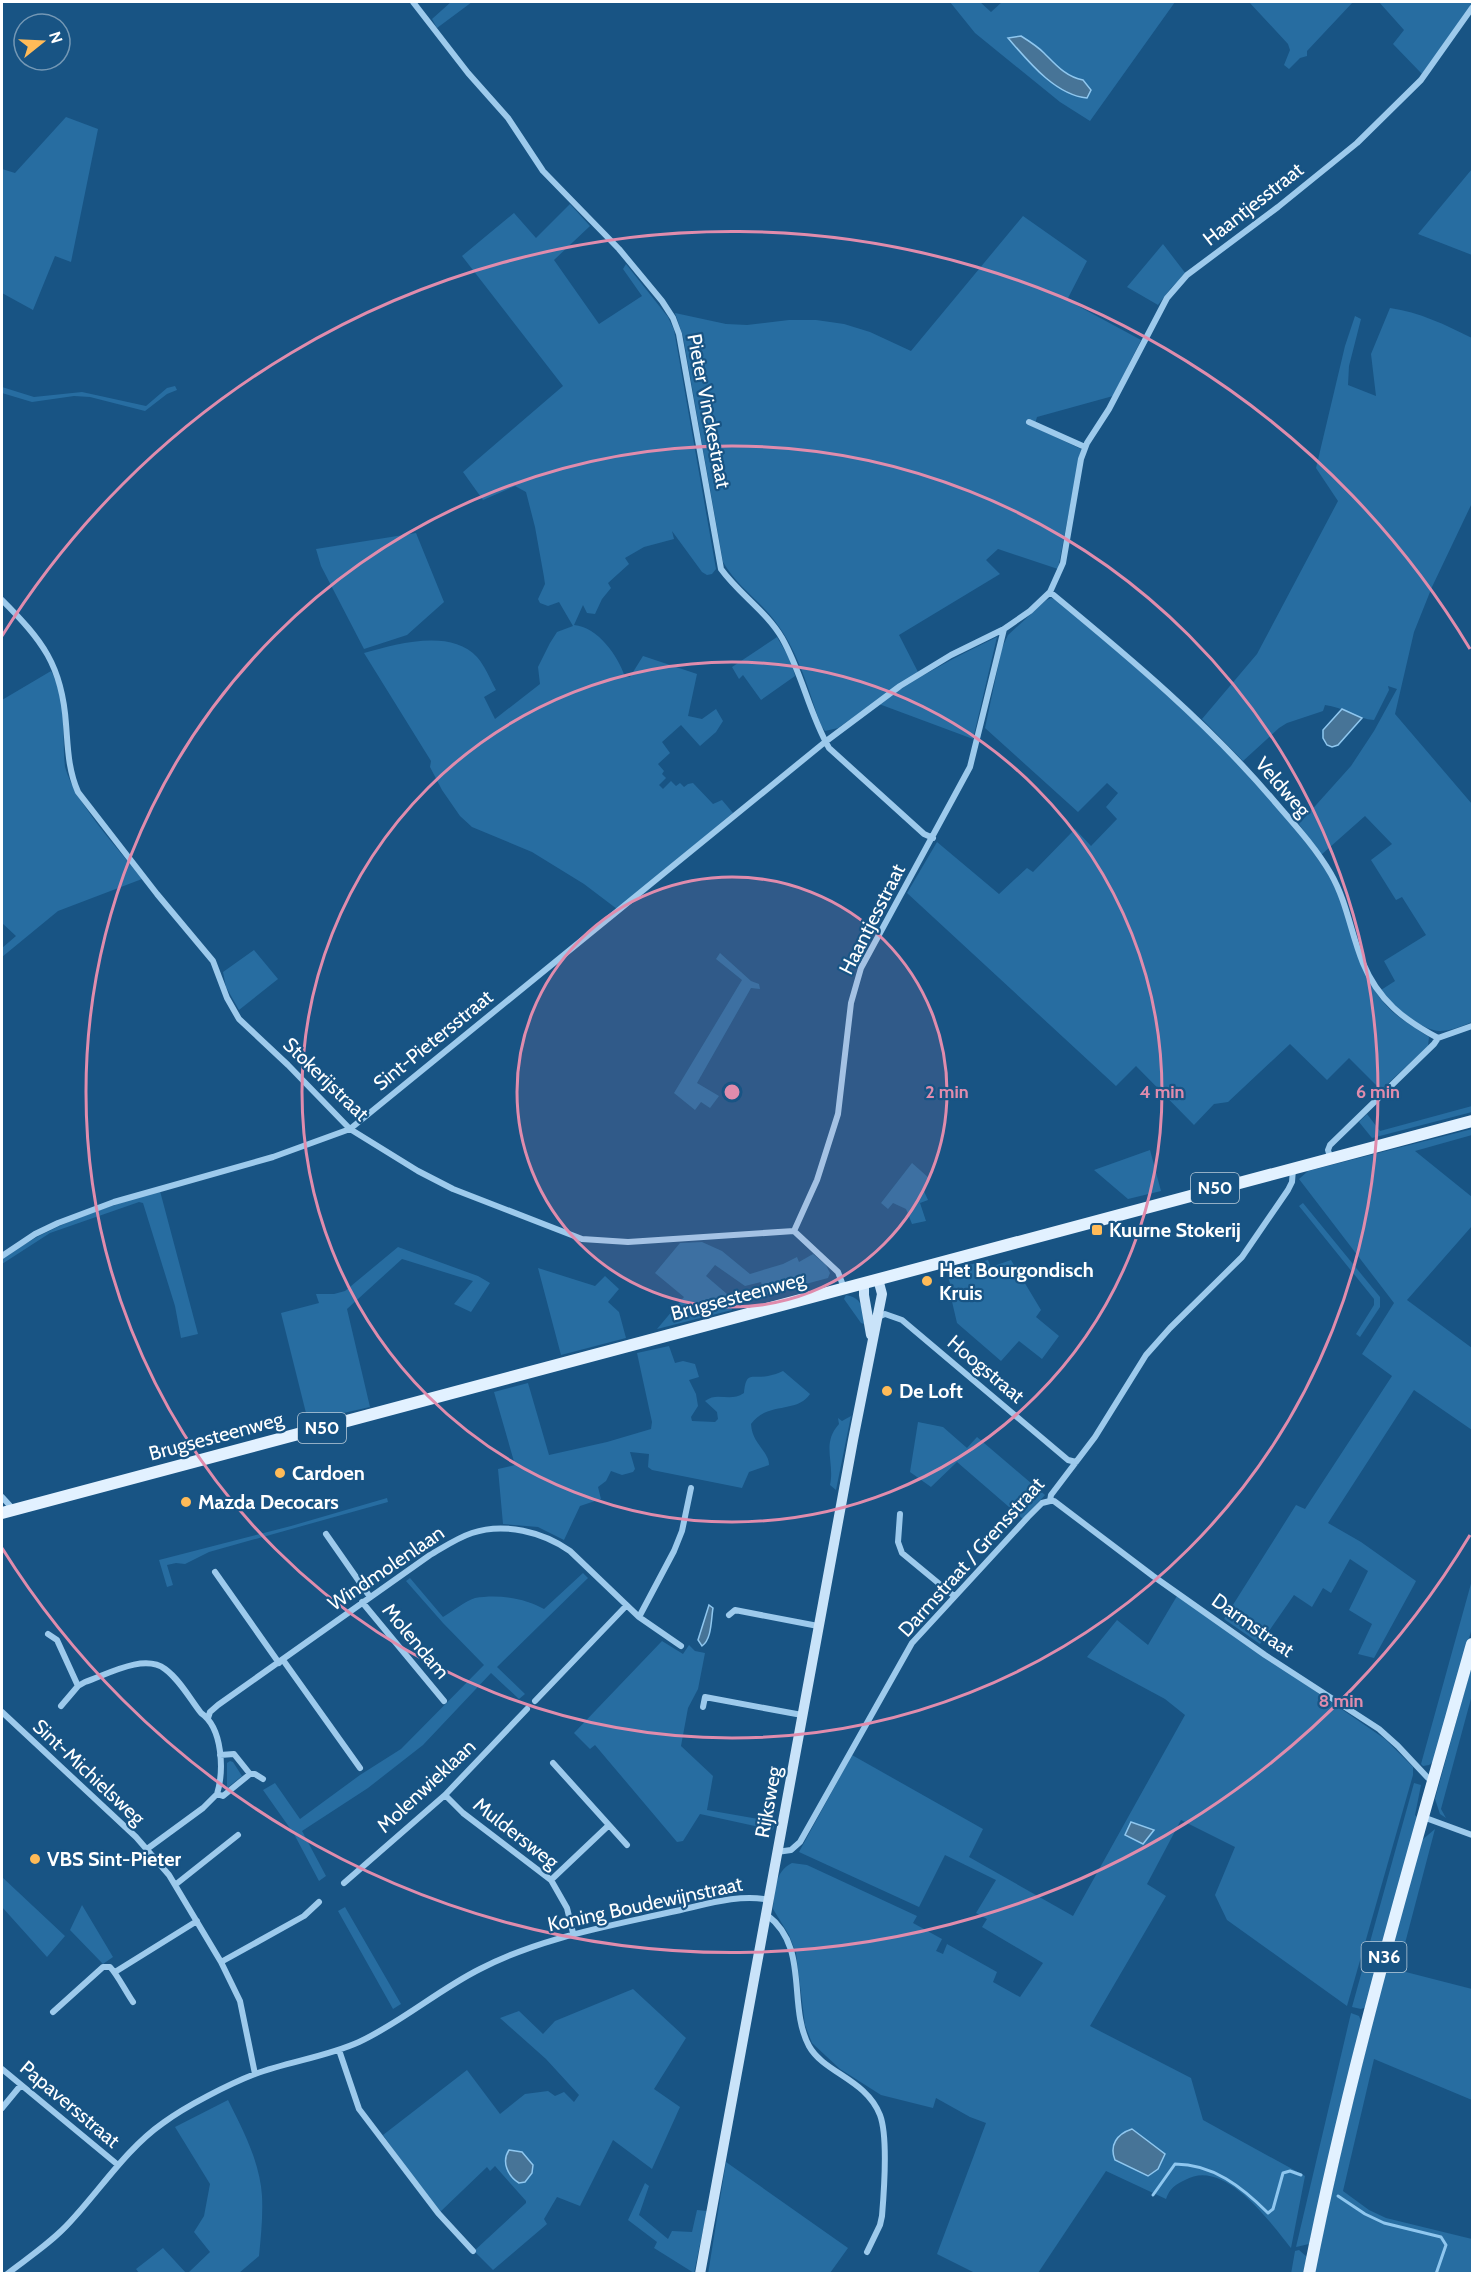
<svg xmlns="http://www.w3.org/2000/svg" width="1474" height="2275" viewBox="0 0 1474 2275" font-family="Cabin,sans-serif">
  <rect width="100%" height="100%" fill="#185484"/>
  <path fill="#276da1" d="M451 2H472L437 28 432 19Z
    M950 2H980L991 12 1002 2H1175L1090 121 1060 102 975 33Z
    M1249 2H1353L1307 51V56L1300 58 1289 69 1284 65 1290 50 1288 44Z
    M1379 2H1472V5L1422 74 1393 44 1404 30Z
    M66 117 98 129 71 262 55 256 33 310 2 293V169L15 173Z
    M1472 169V255L1418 234Z
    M570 204 590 226 554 260 599 324 642 296 623 269 626 264 668 317 674 330 716 569 712 574 707 575 702 572 672 531 674 539 644 547 625 558 629 564 608 583 611 588 602 599 595 614 587 613 583 605 574 625C598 627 618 656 625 677H630L643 656 697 674 688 716 702 719 716 709 723 721 716 732 700 746 681 725 662 742 670 753 658 764 664 771 662 774 666 778 659 785 663 789 671 781 676 786 680 783 684 787 688 784 693 783 713 804 722 800 733 813 617 909 584 884 532 852 472 827 460 816 442 790 430 767 431 761 364 653C396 644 451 628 477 657 485 666 490 679 496 690L484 697 495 719 540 684 538 667 550 643 557 632 573 626 559 602 548 606 540 603 538 599 545 584 544 577 535 527 526 492 515 486 483 500 463 472 563 386 462 256 514 213 536 238Z
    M1023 216 1087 261 1067 300 1141 340 1113 396 1037 417 1034 427 1081 449 1058 569 998 549 986 560 1000 574 899 635 918 672 838 728 825 731 821 725C809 692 799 653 777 624 761 601 737 587 723 562L683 336 675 313 726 324 747 325 789 320H816L844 324 870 332 911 351Z
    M1163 244 1186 274 1171 288 1158 305 1127 287Z
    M1390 308C1419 312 1446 325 1472 338V503L1432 587 1414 632 1395 714 1472 804V1022C1463 1026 1450 1031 1440 1031 1422 1031 1390 1004 1381 990L1395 981 1384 961 1426 935 1402 897 1396 900 1371 860 1392 844 1365 816 1321 855 1299 824 1351 766 1374 731 1397 689 1388 686 1389 690 1374 720C1357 719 1343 707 1325 705L1323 711 1287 723 1279 728 1243 761 1202 719 1257 654 1338 501 1316 468 1345 346 1355 316 1361 319 1349 366 1348 385 1376 396 1371 354Z
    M175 386 177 390 167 394 145 411 90 397 74 396 32 402 2 393V387L34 397 82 392 146 406 167 388Z
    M416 533 444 602 407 635 364 649 321 566 316 549Z
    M1051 598 1057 600C1145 676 1238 751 1308 845 1317 859 1329 872 1335 887 1352 926 1356 971 1385 1004 1397 1018 1414 1027 1429 1037L1428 1046 1381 1090 1349 1058 1327 1080 1290 1044 1228 1102 1214 1104 1194 1125 1136 1066 1116 1086 907 893 937 842 999 894 1027 868 1033 872 1075 829 1091 846 1117 819 1106 807 1118 793 1107 783 1078 812 985 728 1002 648 1008 635 1045 601Z
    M777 637 791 661 795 676 761 700 743 675 739 679 732 667Z
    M997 637 973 739 879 704C916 677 956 657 997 637Z
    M51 671C67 699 62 735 65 767 75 803 118 848 142 879L58 911 2 957V948L16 936 2 923V700Z
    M254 950 278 979 239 1010 226 987 223 972Z
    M720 953 751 981 759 984 760 989 751 988 697 1083 719 1096 710 1108 701 1102 695 1110 674 1093 742 980 716 959Z
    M1472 1106V1112L1372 1138 1359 1122 1367 1114 1380 1131Z
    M1472 1129V1135L1415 1151 1472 1197V1226L1407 1300 1472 1348V1430L1414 1390 1328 1523 1361 1542 1416 1581 1414 1585 1374 1658 1358 1654 1372 1624 1349 1610 1368 1571 1350 1559 1331 1593 1323 1588 1312 1607 1294 1595 1260 1644 1224 1619 1296 1505 1305 1509 1392 1376 1362 1354 1394 1303 1299 1179 1308 1171Z
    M1150 1150 1161 1191 1128 1199 1094 1170Z
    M912 1163 930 1179 923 1189 928 1200 920 1203 926 1221 912 1224 906 1209 893 1203 888 1209 881 1203Z
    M160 1191 198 1334 181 1338 175 1306 143 1203 139 1202 50 1233 2 1264V1258C53 1224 102 1208 160 1191Z
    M1303 1203 1380 1297V1307L1360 1337 1356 1334 1374 1305V1299L1299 1206Z
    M702 1242 722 1251 750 1274 783 1264 797 1257 799 1262 813 1254 826 1265 830 1273 828 1278 765 1295 761 1282 745 1286 715 1265 706 1276 727 1294 732 1310 657 1329 684 1297 655 1273 680 1243Z
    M398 1247 478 1276 490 1283 471 1312 454 1304 473 1281 402 1259 347 1309 370 1407 308 1421 281 1313 319 1303 316 1294H334L345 1291Z
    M988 1260 991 1267 1011 1260 1041 1310 1036 1317 1059 1336 1042 1359 1019 1341 1001 1361 957 1323 950 1293 953 1292 946 1271Z
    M538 1268 595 1286 605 1276 619 1289 608 1302 619 1312 626 1338 561 1355Z
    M846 1295C863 1298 863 1309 864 1324L861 1323 844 1299Z
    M669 1346 675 1363 683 1361 695 1364 699 1377 689 1380 696 1394 698 1406 691 1417 692 1421 715 1422 718 1419 717 1412 705 1401C718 1391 729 1403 744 1393 746 1370 752 1379 768 1376 773 1375 779 1373 783 1371L810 1394C797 1414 767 1401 751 1424 752 1444 769 1451 769 1465L749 1472 742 1488 652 1470 648 1467 649 1454 630 1452 635 1469 633 1472 622 1475 611 1471 606 1481 598 1487 601 1499 580 1506 564 1540 538 1527 503 1524 498 1469 515 1465 494 1392 528 1383 549 1455 607 1442 651 1429 652 1422 637 1353Z
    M851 1416 836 1490 830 1485C835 1462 821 1444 839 1424L838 1418 842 1421Z
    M918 1422 943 1427 967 1448 977 1437 1045 1495 1023 1519 957 1462 931 1487 910 1472Z
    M387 1498 388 1502 209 1552 185 1564 176 1563 167 1565 173 1585 167 1587 159 1560 291 1526Z
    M583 1573 588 1578 497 1667 525 1694 519 1699 491 1673 423 1745 368 1788 302 1831 326 1876 319 1881 294 1834 263 1790 275 1783 300 1819 360 1775 401 1749 484 1665 443 1623 406 1581 410 1578 443 1617C452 1612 465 1601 475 1598 498 1594 525 1598 544 1609Z
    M1472 1580V1628L1434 1761 1429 1765 1423 1766 1421 1764Z
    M1177 1596 1385 1739 1413 1767V1775L1347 2006 1227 1920 1215 1895 1235 1847 1181 1820 1147 1884 1166 1896 1090 2026 1191 2078 1203 2120 1305 2176 1291 2248C1270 2222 1224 2157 1185 2180 1175 2185 1170 2188 1166 2199L1106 2171 1038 2273H975L937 2254 986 2123 970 2117 936 2098 933 2108 881 2095 840 2069 812 2043 805 2025 796 1953 789 1935 773 1909C775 1891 774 1872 792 1863L807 1865 917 1916 913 1923 942 1939 936 1951 943 1954 947 1944 997 1972 993 1982 1020 1997 1043 1963 982 1927 987 1919 976 1913 996 1880 945 1855 919 1907 799 1852 852 1755 983 1829 969 1857 1073 1916 1185 1715 1165 1699 1087 1657 1117 1620 1148 1645Z
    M662 1641 683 1654 689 1645 695 1651 705 1653 698 1689 688 1708 681 1746 713 1776 707 1810 775 1822 773 1830 700 1814 683 1841 677 1842 595 1745 590 1749 574 1733Z
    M1472 1664V1695L1441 1809 1446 1818 1440 1814 1435 1799Z
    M230 1761 233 1762 242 1776 227 1788V1763Z
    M1414 1783 1421 1785 1415 1815 1418 1818 1366 2007 1361 2009 1352 2007Z
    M1435 1829 1398 1970 1472 1989V2100L1374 2059 1343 2191 1369 2210 1386 2218 1472 2239V2273L1314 2274C1345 2128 1381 1983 1422 1840Z
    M2 1877 65 1936 47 1957 2 1907Z
    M82 1905 113 1957 103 1964 70 1930Z
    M345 1907 401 2004 393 2009 338 1911Z
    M633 1989 686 2038 654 2089 680 2107 652 2169 613 2140 580 2206 557 2197 544 2219 547 2224 493 2270 474 2251 526 2203V2201L495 2166 490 2171 487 2167 439 2213 383 2135 467 2070 500 2114 525 2094 548 2091 555 2096 564 2092 574 2102 579 2095 546 2059 500 2018 519 2011 543 2034 555 2021Z
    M1351 2013 1359 2016 1361 2021 1309 2244 1296 2247Z
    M228 2100C243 2130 260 2162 262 2196 263 2216 261 2236 259 2256L239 2273H188L210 2252 194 2232 204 2216 210 2184 175 2127Z
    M726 2162 848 2248 830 2273 708 2274Z
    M645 2183 649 2186 639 2215 668 2239 672 2231 692 2232 697 2210 707 2211 694 2273 654 2248 657 2242 628 2220Z
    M163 2248 186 2273H139L136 2269Z
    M1299 2250 1307 2257 1303 2273 1291 2274 1295 2251Z"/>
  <path fill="#477497" stroke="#8fc7ef" stroke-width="1.5" d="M1021 36C1029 41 1038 47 1044 53 1056 65 1066 77 1083 80L1091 90 1087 98C1055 95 1028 61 1008 38Z
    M1342 709 1362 718 1338 745 1332 747 1327 745 1323 738V730Z
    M709 1605 713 1608C711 1619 712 1639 702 1646L698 1640Z
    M1131 1822 1154 1830 1143 1844 1125 1835Z
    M1132 2129 1165 2154 1158 2169 1148 2176 1115 2160C1109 2145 1117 2134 1132 2129Z
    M509 2150 522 2152 533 2165 532 2173 525 2182 519 2183C508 2176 501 2162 509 2150Z"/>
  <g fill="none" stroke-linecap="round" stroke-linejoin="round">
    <path stroke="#8fc7ef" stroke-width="3" d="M1153 2195 1175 2164C1213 2164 1242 2187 1268 2213L1273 2209 1283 2173 1290 2171 1301 2175
      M1338 2196 1365 2214 1384 2223 1441 2237 1446 2245 1436 2274"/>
    <path stroke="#9dcaec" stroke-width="6" d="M413 2 468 73 508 118 543 171 619 249 662 301 673 318 679 334 721 569C739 594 766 611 782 638 802 673 809 713 829 748L924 834 933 838
      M1029 422 1085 447
      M1050 592C1130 658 1208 723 1275 802 1295 825 1316 848 1331 874 1347 902 1351 934 1363 963 1378 1000 1404 1020 1438 1038
      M2 600C42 640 62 665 66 724 68 748 68 769 78 792L157 894 213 961 227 998 239 1019 288 1065 350 1129 418 1171 453 1189 582 1239 628 1242 794 1231 838 1272 844 1288
      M1330 1157 1328 1150 1330 1145 1434 1044 1438 1038 1472 1026
      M794 1231 817 1180 838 1114 851 1003 861 968 970 767 1004 629
      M2 1256 35 1234 58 1223 114 1202 273 1157 350 1129 825 742 900 686 951 655 1004 629 1030 611 1050 592 1063 563 1081 459 1087 443 1109 409 1167 298 1187 275 1278 207 1357 143 1421 80 1472 8
      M878 1317 885 1314 902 1320 1068 1460 1076 1462
      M2 1497 13 1509
      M1050 1501H1054L1153 1576 1265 1655 1379 1729 1398 1746 1428 1778 1434 1780
      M900 1514 898 1542 902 1553 954 1596
      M326 1534 370 1597
      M215 1572 279 1663
      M362 1602 444 1701
      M729 1615 735 1610 818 1626
      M639 1617 674 1551 682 1531 691 1488
      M48 1634 57 1640 78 1686
      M283 1660 360 1768
      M535 1701 626 1606
      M61 1706 78 1686 85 1682C106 1675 144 1653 165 1669 180 1680 190 1699 201 1713 223 1728 224 1771 217 1794L203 1808 147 1849
      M703 1707 705 1697 802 1715
      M2 1712 136 1837 169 1875 221 1962 240 2001 255 2074
      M208 1718 210 1712 218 1705 430 1555C444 1547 457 1538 472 1533 504 1522 543 1532 570 1551L639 1617 681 1646
      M220 1755 234 1754 250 1774H255L263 1779
      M553 1763 627 1845
      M217 1794 223 1796 250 1774
      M445 1795 463 1813 551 1880 567 1908 573 1933
      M1423 1817 1472 1835
      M777 1852 791 1850 800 1842 912 1643 1028 1517 1042 1503 1050 1501 1051 1495 1095 1437 1146 1355 1170 1328 1242 1257 1288 1190 1292 1182 1293 1169
      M551 1880 609 1825
      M344 1883 445 1795 527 1709
      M175 1885 238 1835
      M767 1915C810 1947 787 2005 809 2046 824 2073 866 2079 880 2115 888 2136 884 2192 882 2216L880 2225 867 2252
      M221 1962 304 1916 319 1902
      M115 1972 197 1921
      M53 2012 103 1967H110C117 1974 126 1992 133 2002
      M339 2050 359 2109 438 2213 473 2251
      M2 2069 118 2165
      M2 2108 21 2085
      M7 2274C29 2257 52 2242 70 2222 101 2189 126 2149 163 2123 186 2106 229 2084 255 2074 290 2061 326 2057 359 2042 402 2022 438 1990 480 1969 540 1938 605 1927 671 1912 701 1906 738 1893 769 1900"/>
    <path stroke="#c9e3f9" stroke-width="10" d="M864 1283V1295L871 1335
      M700 2274 853 1440 882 1294 878 1279"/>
    <path stroke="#e2f1ff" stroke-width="12" d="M2 1513 1472 1121
      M1309 2274C1351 2061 1413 1852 1472 1644"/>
  </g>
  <circle cx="732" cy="1092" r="215" fill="#e08cad" fill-opacity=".12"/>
  <g fill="none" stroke="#e08cad" stroke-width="3">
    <circle cx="732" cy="1092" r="215"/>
    <circle cx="732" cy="1092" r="430"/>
    <circle cx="732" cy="1092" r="646"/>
    <path d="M1470 1535A861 861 0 0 1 2 1548M2 636A861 861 0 0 1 1470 649"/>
  </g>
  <g fill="#ffbb58" stroke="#185484" stroke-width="2">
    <rect x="1091" y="1224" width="12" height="12" rx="3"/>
    <circle cx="927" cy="1281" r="6"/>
    <circle cx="887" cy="1391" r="6"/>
    <circle cx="280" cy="1473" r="6"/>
    <circle cx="186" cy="1502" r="6"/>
    <circle cx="35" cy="1859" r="6"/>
  </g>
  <g text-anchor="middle" stroke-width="4.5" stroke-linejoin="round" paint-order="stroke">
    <g fill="#185484" stroke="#baccda" stroke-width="1.5">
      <rect x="1191" y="1173" width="48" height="30" rx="4.5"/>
      <rect x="298" y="1413" width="48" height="30" rx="4.5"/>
      <rect x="1361.5" y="1942" width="45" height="30" rx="4.5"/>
    </g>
    <g font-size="18" font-weight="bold" fill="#fff">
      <text x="1215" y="1194">N50</text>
      <text x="322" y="1434">N50</text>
      <text x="1384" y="1963">N36</text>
    </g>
    <g font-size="20" fill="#fff" stroke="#185484">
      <text transform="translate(1253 204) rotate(-38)" y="7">Haantjesstraat</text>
      <text transform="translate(709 411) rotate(79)" y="7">Pieter Vinckestraat</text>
      <text transform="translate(1283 787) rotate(49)" y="7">Veldweg</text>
      <text transform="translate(872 919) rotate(-63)" y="7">Haantjesstraat</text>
      <text transform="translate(433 1040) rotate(-39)" y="7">Sint-Pietersstraat</text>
      <text transform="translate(326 1079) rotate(44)" y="7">Stokerijstraat</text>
      <text transform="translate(738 1296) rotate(-15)" y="7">Brugsesteenweg</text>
      <text transform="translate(986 1369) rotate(40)" y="7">Hoogstraat</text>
      <text transform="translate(216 1436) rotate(-15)" y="7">Brugsesteenweg</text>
      <text transform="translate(971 1557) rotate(-48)" y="7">Darmstraat / Grensstraat</text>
      <text transform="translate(386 1568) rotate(-34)" y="7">Windmolenlaan</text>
      <text transform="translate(1253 1625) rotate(35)" y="7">Darmstraat</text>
      <text transform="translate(416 1641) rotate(50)" y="7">Molendam</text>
      <text transform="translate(89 1772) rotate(43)" y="7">Sint-Michielsweg</text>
      <text transform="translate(426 1786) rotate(-43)" y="7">Molenwieklaan</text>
      <text transform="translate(768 1802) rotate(-80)" y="7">Rijksweg</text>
      <text transform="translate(516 1833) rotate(38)" y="7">Muldersweg</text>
      <text transform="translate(645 1904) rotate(-12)" y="7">Koning Boudewijnstraat</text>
      <text transform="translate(70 2104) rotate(40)" y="7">Papaversstraat</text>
    </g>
    <g font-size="20" font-weight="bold" fill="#fff" stroke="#185484" text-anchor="start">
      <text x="1109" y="1237">Kuurne Stokerij</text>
      <text x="939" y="1277">Het Bourgondisch<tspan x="939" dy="23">Kruis</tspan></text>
      <text x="899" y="1398">De Loft</text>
      <text x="292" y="1480">Cardoen</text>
      <text x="198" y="1509">Mazda Decocars</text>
      <text x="47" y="1866">VBS Sint-Pieter</text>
    </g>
  </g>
  <circle cx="732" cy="1092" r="9" fill="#e08cad" stroke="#185484" stroke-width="3"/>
  <g font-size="18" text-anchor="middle" font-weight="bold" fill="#e08cad" stroke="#185484" stroke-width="4.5" stroke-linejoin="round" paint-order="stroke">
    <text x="947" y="1098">2 min</text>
    <text x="1162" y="1098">4 min</text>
    <text x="1378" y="1098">6 min</text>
    <text x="1341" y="1707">8 min</text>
  </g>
  <rect width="1474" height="2275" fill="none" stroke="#ffffff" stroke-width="6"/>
  <g transform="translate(42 42) rotate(72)"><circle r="28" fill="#185484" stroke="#7498b5" stroke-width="1.5"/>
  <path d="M0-4.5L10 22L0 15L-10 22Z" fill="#ffbb58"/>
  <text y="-9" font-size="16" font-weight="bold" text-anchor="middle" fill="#ffffff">N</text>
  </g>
</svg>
